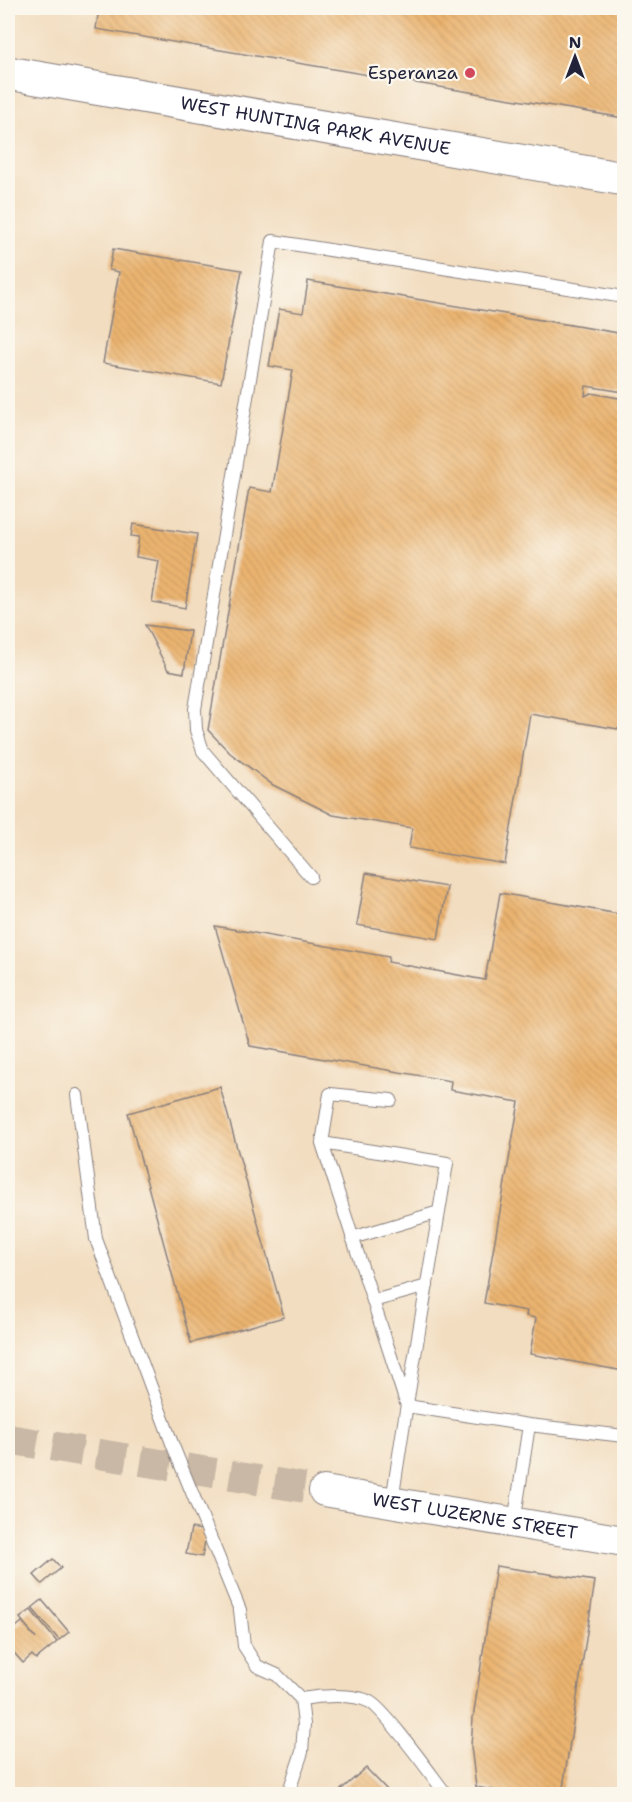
<svg xmlns="http://www.w3.org/2000/svg" width="632" height="1802" viewBox="0 0 632 1802" font-family="'Shantell Sans',sans-serif">
  <defs>
    <pattern id="building-back-hatch" width="6" height="6" patternUnits="userSpaceOnUse" patternTransform="scale(1.5)"><rect width="6" height="6" fill="#ebb46f"/><path d="M-1 5l2 2M0 0l6 6M5-1l2 2" fill="none" stroke="#c99a61"/></pattern>
  </defs>
  <rect width="100%" height="100%" fill="#fbf7ec"/>
  <filter id="ink" filterUnits="userSpaceOnUse"><feTurbulence type="fractalNoise" baseFrequency=".0167" numOctaves="2"/><feDisplacementMap in="SourceGraphic" scale="12" xChannelSelector="R" yChannelSelector="G"/><feConvolveMatrix kernelMatrix="1 2 1 2 8 2 1 2 1" color-interpolation-filters="sRGB"/></filter>
  <filter id="wash" filterUnits="userSpaceOnUse"><feTurbulence type="fractalNoise" baseFrequency=".008" numOctaves="4" result="noise"/><feDisplacementMap in="SourceGraphic" scale="24" xChannelSelector="R" yChannelSelector="G"/><feGaussianBlur stdDeviation="1.35" result="paint"/><feColorMatrix in="noise" values="0 0 0 0 0 0 0 0 0 0 0 0 0 0 0 0 0 1.4 0 .05"/><feComposite in="paint" operator="in"/></filter>
  <g filter="url(#wash)">
    <rect width="100%" height="100%" fill="#f2ddc0"/>
    <g id="blocks">
      <path fill="url(#building-back-hatch)" d="M99 8H624V118L96 29Z
        M113 249 242 270 221 383 103 363 119 272 109 270Z
        M308 281 624 334V392L586 386 585 396 591 393 624 399V730L530 714 505 864 409 848 412 828 333 815 273 785 230 753 208 730 249 488 272 492 293 370 269 366 279 309 303 313Z
        M133 524 197 534 185 608 152 602 159 561 136 557 139 537 131 536Z
        M145 625 190 631 184 673 168 670Z
        M366 873 447 887 438 939 357 925Z
        M500 893 624 915V1371L530 1354 536 1318 526 1316 527 1311 484 1303 519 1102 450 1090 451 1081 250 1046 215 926 389 957 388 962 485 980Z
        M220 1087 284 1317 191 1343 128 1113Z
        M191 1528 207 1531 202 1557 186 1554Z
        M53 1559 61 1568 42 1584 34 1575Z
        M496 1566 595 1581 562 1794H492L493 1790 476 1787 471 1746 473 1718Z
        M42 1600 69 1632 59 1640 32 1608Z
        M31 1610 57 1642 36 1659 32 1655 23 1663 8 1646V1627L11 1631 22 1622 36 1639 20 1618Z
        M366 1768 391 1794H336Z"/>
    </g>
  </g>
  <g filter="url(#ink)">
    <use href="#blocks" fill-opacity="0" stroke="#8a807e" stroke-width="1.5"/>
    <g fill="none" stroke-linecap="round" stroke-linejoin="round">
      <path stroke="#c8b8a5" stroke-width="30" stroke-dasharray="30 15" stroke-linecap="butt" d="M8 1439 324 1491"/>
      <g stroke="#8a807e" stroke-width="14">
        <path id="service" d="M311 877 203 751 196 730 195 709 273 241 624 297
          M77 1095 96 1239 173 1446 240 1610 244 1646 257 1666 277 1675 301 1699 304 1724 302 1752 288 1794
          M322 1143 330 1094 391 1100
          M352 1238 439 1212
          M373 1301 427 1286
          M392 1502C408 1389 429 1276 447 1163L322 1143 407 1406 529 1425
          M514 1523 529 1425 624 1436
          M301 1699C318 1696 354 1693 370 1702 386 1711 432 1776 446 1794"/>
      </g>
      <g stroke="#8a807e" stroke-width="32">
        <g id="tertiary">
          <path id="s1" d="M324 1491 624 1541"/>
        </g>
      </g>
      <g stroke="#8a807e" stroke-width="35">
        <g id="secondary">
          <path id="s2" d="M8 73 624 179"/>
        </g>
      </g>
      <use href="#service" stroke="#fff" stroke-width="12"/>
      <use href="#tertiary" stroke="#fff" stroke-width="30"/>
      <use href="#secondary" stroke="#fff" stroke-width="33"/>
    </g>
  </g>
  <circle fill="#d1495b" stroke="#fbf7ec" stroke-width="2" cx="470" cy="73" r="6"/>
  <g text-anchor="middle" stroke-width="4.5" stroke-linejoin="round" paint-order="stroke">
    <g font-size="18" fill="#22223b" stroke="#fbf7ec" text-anchor="end">
      <text x="458" y="79">Esperanza</text>
    </g>
    <g font-size="18" fill="#22223b" stroke="#fbf7ec">
      <text dy="6" stroke="none"><textPath href="#s2" startOffset="312">WEST HUNTING PARK AVENUE</textPath></text>
      <text dy="6" stroke="none"><textPath href="#s1" startOffset="153">WEST LUZERNE STREET</textPath></text>
    </g>
  </g>
  <rect width="632" height="1802" fill="none" stroke="#fbf7ec" stroke-width="30"/>
  <g transform="translate(575 57)" stroke="#fbf7ec" stroke-width="4.5" paint-order="stroke">
  <path d="M0-4.5L10 22L0 15L-10 22Z" fill="#22223b"/>
  <text y="-9" font-size="16" font-weight="bold" text-anchor="middle" fill="#22223b">N</text>
  </g>
</svg>
